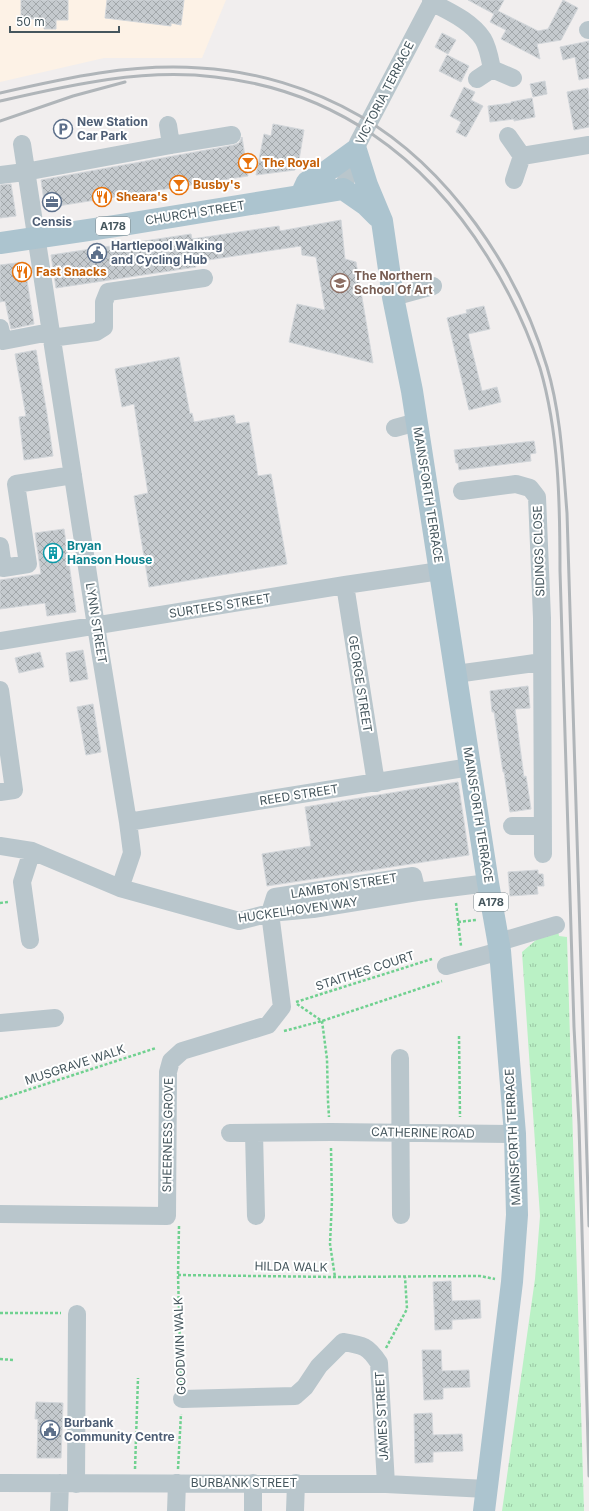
<svg xmlns="http://www.w3.org/2000/svg" width="589" height="1511" viewBox="0 0 589 1511" font-family="Inter,sans-serif">
  <defs>
    <pattern id="grass-tufts" width="24" height="20" patternUnits="userSpaceOnUse"><rect width="24" height="20" fill="#baf1c5"/><path d="M3 7l-1-3M5 7V3M7 7l1-3M15 17l-1-3M17 17v-4M19 17l1-3" fill="none" stroke="#99c6a3"/></pattern>
    <pattern id="building-cross-hatch" width="8" height="8" patternUnits="userSpaceOnUse"><rect width="8" height="8" fill="#c5cace"/><path d="M0 0l8 8M0 8l8-8" fill="none" stroke="#a2a7aa"/></pattern>
  </defs>
  <rect width="100%" height="100%" fill="#f1eeee"/>
  <path fill="#fdf2e6" d="M0 0H226L202 58H104L0 82Z"/>
  <path fill="url(#grass-tufts)" d="M558 931 559 936 567 937 584 1511H502L535 1279 540 1216 522 952 543 934Z"/>
  <path fill="url(#building-cross-hatch)" stroke="#d2d6da" d="M21 0H68V20H56V29H44V19H21Z
    M107 0H184L181 25 171 23V26L105 18Z
    M468 0H504L498 11 538 31 548 29 563 0 578 8 561 40 537 44 540 59 501 39 506 30 490 22 494 14Z
    M442 33 456 40 448 54 435 47Z
    M589 41V78L579 80 575 57 563 60 560 47Z
    M447 55 469 66 461 82 439 71Z
    M545 81 547 94 533 97 530 84Z
    M464 87 475 92 471 100 483 106 466 137 456 132 461 122 450 116Z
    M588 88 589 96V127L574 130 567 92Z
    M532 98 535 117 514 121V119L490 122 488 106 511 103V102Z
    M273 124 304 130 299 160H296L295 170 256 175 264 134 271 136Z
    M242 137 248 176 45 208 41 180 234 145 239 143Z
    M11 184 16 216 0 218V185Z
    M341 220 345 259 356 262 373 363 289 342 297 304 325 310 316 257 302 255 301 246 195 262 196 267 56 288 51 255 191 234 192 239 279 226 280 231Z
    M24 262 34 324 11 329 5 301 0 302V265Z
    M484 306 490 329 468 334 482 391 497 387 501 402 469 410 447 318 467 313 466 310Z
    M36 350 47 414 53 456 24 460 19 417 26 416 15 354Z
    M179 357 190 414 192 413 194 422 234 415 236 424 249 422 258 476 271 474 287 564 149 587 134 496 148 493 134 404 122 407 115 369Z
    M534 441 536 453 530 454 531 461 459 470 458 463H456L454 450Z
    M64 529 76 612 47 616 45 603 0 609V580L41 574 35 533Z
    M83 650 88 679 70 682 66 653Z
    M40 652 44 667 19 673 15 658Z
    M528 686 530 708 515 709 524 777 526 776 531 809 510 812 504 772H503L494 712H492L490 691Z
    M93 704 101 752 86 755 77 707Z
    M458 782 469 855 267 886 262 854 311 846 305 807Z
    M538 870V874H543L544 886H537L538 894 510 896 508 872Z
    M451 1281 452 1301 480 1300 481 1318 452 1320V1329L435 1330 433 1282Z
    M422 1350H441L442 1371 469 1370 470 1387 443 1388V1399L424 1400Z
    M36 1402 63 1403 61 1458H37L38 1419H35Z
    M432 1413 433 1435 462 1434 463 1451 433 1452V1462L415 1463 414 1414Z"/>
  <g fill="none" stroke-linecap="round" stroke-linejoin="round">
    <path stroke="#70d190" stroke-width="2.5" stroke-dasharray="3 2" stroke-linecap="butt" d="M0 903 8 902
      M456 903 461 946
      M458 922 476 920
      M296 1002 432 959
      M297 1004 322 1021 327 1059 328 1101 329 1117
      M284 1031 322 1021 442 981
      M459 1036 460 1117
      M0 1099 156 1048
      M331 1148 332 1200 330 1244 335 1277
      M179 1226 178 1275 181 1385
      M178 1275 335 1277 480 1276 495 1279
      M0 1313H61
      M386 1348 407 1309 405 1277
      M0 1359 13 1360
      M135 1469 138 1378
      M178 1469 181 1414"/>
    <path stroke="#b9c6cc" stroke-width="18" d="M431 2C450 12 471 21 483 39 488 47 490 59 492 69
      M588 30H589
      M492 69 513 78
      M477 79 492 69
      M168 125 171 145
      M508 136 522 156
      M22 144 96 626 128 822 132 853 120 888
      M522 156 589 145
      M0 175 25 172 171 145 232 135
      M514 180 522 156
      M343 189 358 143 433 0
      M393 297 433 286
      M0 328 3 341 50 332
      M51 338 96 332 104 327V302L108 292 204 278
      M395 428 417 422
      M462 491 516 484 530 488 537 497 542 618 543 854
      M0 546 3 568 28 564 16 484 73 475
      M345 585 376 783
      M0 641 345 585 440 571
      M456 674 542 662
      M0 690 14 790 0 792
      M128 822 470 767
      M512 826H543
      M0 846 32 851 120 888 239 921 270 913 313 909 417 892 488 883
      M30 940 22 882 32 851
      M499 942 556 925
      M446 966 500 951
      M0 1023 55 1018
      M400 1058 401 1215
      M230 1133 331 1132 515 1134
      M254 1133 256 1216
      M0 1214 167 1216 168 1072 171 1061 182 1051 268 1025 282 1007 270 913 275 897 413 876 417 892
      M182 1399 295 1396 305 1387 319 1366 343 1342C363 1345 368 1346 379 1363L386 1484
      M0 1483 386 1484 487 1489
      M253 1483V1511
      M76 1484 77 1314
      M59 1511 60 1483
      M176 1511 177 1483
      M295 1511 296 1483"/>
    <path stroke="#acc4cf" stroke-width="22" d="M301 195 307 182 323 174 356 150 367 185 382 221 393 297 412 391 488 883 500 951 515 1134 517 1215 512 1282 484 1511
      M0 243 122 225 343 189 366 205 377 216"/>
    <path stroke="#b0b5b9" stroke-width="3" d="M0 93C66 78 132 63 200 68 255 71 312 88 360 116 449 168 518 269 547 367 561 414 563 464 567 513L589 1226
      M0 101C70 85 143 68 215 77 334 90 425 157 487 256 509 291 527 328 540 368 559 433 560 503 560 571L574 1027 579 1125 589 1476
      M0 121 73 96 125 82"/>
  </g>
  <defs>
    <g id="parking-ring" transform="scale(1)"><circle r="9.5" fill="#fff" stroke="#5c6f8a" stroke-width="1.5"/><path d="M-3.5-5.5H1a3.5 3.5 0 0 1 0 7H-1V5.5H-3.5ZM-1-3.4V-.6H.8a1.4 1.4 0 0 0 0-2.8Z" fill="#5c6f8a"/></g>
    <g id="bar-ring" transform="scale(1)"><circle r="9.5" fill="#fff" stroke="#e8710a" stroke-width="1.5"/><path d="M-6-5H6L.8 .8V4.5H3.5V6h-7V4.5H-.8V.8Z" fill="#e8710a"/></g>
    <g id="restaurant-ring" transform="scale(1)"><circle r="9.5" fill="#fff" stroke="#e8710a" stroke-width="1.5"/><path d="M-5-6h1v4h1v-4h1v4h1v-4h1v5L-1.5 .5V6h-2V.5L-5-1ZM5-6V6H3V1.5H1.5Q1.5-4 5-6Z" fill="#e8710a"/></g>
    <g id="office-ring" transform="scale(1)"><circle r="9.5" fill="#fff" stroke="#5c6f8a" stroke-width="1.5"/><path d="M-6-3h4V-5.5h4V-3h4V5H-6ZM-1-4.5V-3h2v-1.5ZM-6 0V1H6V0Z" fill="#5c6f8a"/></g>
    <g id="civic-ring" transform="scale(1)"><circle r="9.5" fill="#fff" stroke="#5c6f8a" stroke-width="1.5"/><path d="M-.6-6.5H3V-4.5H.6V-3L4-1V1h2V6H-6V1h2V-1L-.6-3ZM-1.2 2.5V6h2.4V2.5Z" fill="#5c6f8a"/></g>
    <g id="university-ring" transform="scale(1)"><circle r="9.5" fill="#fff" stroke="#8d6e63" stroke-width="1.5"/><path d="M0-5L7-2L0 1L-7-2ZM-4 1L0 2.5L4 1V4Q0 6-4 4Z" fill="#8d6e63"/></g>
    <g id="building-ring" transform="scale(1)"><circle r="9.5" fill="#fff" stroke="#0f9aa8" stroke-width="1.5"/><path d="M-4-6H4V6H1V3H-1V6H-4ZM-2.5-4.3h1.7v1.8h-1.7ZM.8-4.3h1.7v1.8H.8ZM-2.5-1h1.7V.8h-1.7ZM.8-1h1.7V.8H.8Z" fill="#0f9aa8"/></g>
  </defs>
  <g fill-rule="evenodd">
    <use href="#parking-ring" x="63" y="129"/>
    <use href="#bar-ring" x="248" y="163"/>
    <use href="#bar-ring" x="179" y="185"/>
    <use href="#restaurant-ring" x="102" y="197"/>
    <use href="#office-ring" x="52" y="202"/>
    <use href="#civic-ring" x="97" y="253"/>
    <use href="#restaurant-ring" x="22" y="272"/>
    <use href="#university-ring" x="340" y="283"/>
    <use href="#building-ring" x="53" y="553"/>
    <use href="#civic-ring" x="50" y="1430"/>
  </g>
  <g text-anchor="middle" stroke-width="4" stroke-linejoin="round" paint-order="stroke">
    <g fill="#fff" stroke="#7d898e" stroke-width="1">
      <rect x="96" y="217" width="34" height="18" rx="3"/>
      <rect x="474" y="893" width="34" height="18" rx="3"/>
    </g>
    <g font-size="11" font-weight="bold" fill="#45565d">
      <text x="113" y="230">A178</text>
      <text x="491" y="906">A178</text>
    </g>
    <g font-size="12" fill="#45565d" stroke="#fff">
      <text transform="translate(385 93) rotate(-63)" y="4">VICTORIA TERRACE</text>
      <text transform="translate(195 213) rotate(-9)" y="4">CHURCH STREET</text>
      <text transform="translate(428 495) rotate(81)" y="4">MAINSFORTH TERRACE</text>
      <text transform="translate(539 551) rotate(-92)" y="4">SIDINGS CLOSE</text>
      <text transform="translate(220 606) rotate(-9)" y="4">SURTEES STREET</text>
      <text transform="translate(96 623) rotate(81)" y="4">LYNN STREET</text>
      <text transform="translate(360 684) rotate(81)" y="4">GEORGE STREET</text>
      <text transform="translate(299 795) rotate(-9)" y="4">REED STREET</text>
      <text transform="translate(478 815) rotate(81)" y="4">MAINSFORTH TERRACE</text>
      <text transform="translate(344 886) rotate(-9)" y="4">LAMBTON STREET</text>
      <text transform="translate(298 910) rotate(-8)" y="4">HUCKELHOVEN WAY</text>
      <text transform="translate(365 971) rotate(-18)" y="4">STAITHES COURT</text>
      <text transform="translate(75 1065) rotate(-18)" y="4">MUSGRAVE WALK</text>
      <text transform="translate(423 1133) rotate(1)" y="4">CATHERINE ROAD</text>
      <text transform="translate(168 1135) rotate(-89)" y="4">SHEERNESS GROVE</text>
      <text transform="translate(513 1137) rotate(-93)" y="4">MAINSFORTH TERRACE</text>
      <text transform="translate(291 1267) rotate(1)" y="4">HILDA WALK</text>
      <text transform="translate(180 1346) rotate(-92)" y="4">GOODWIN WALK</text>
      <text transform="translate(382 1416) rotate(-93)" y="4">JAMES STREET</text>
      <text x="244" y="1487">BURBANK STREET</text>
    </g>
    <g font-size="12" font-weight="bold" fill="#4e5e75" stroke="#fff" text-anchor="start">
      <text x="77" y="126">New Station<tspan x="77" dy="14">Car Park</tspan></text>
      <text x="52" y="226" text-anchor="middle">Censis</text>
      <text x="111" y="250">Hartlepool Walking<tspan x="111" dy="14">and Cycling Hub</tspan></text>
      <text x="64" y="1427">Burbank<tspan x="64" dy="14">Community Centre</tspan></text>
    </g>
    <g font-size="12" font-weight="bold" fill="#c56008" stroke="#fff" text-anchor="start">
      <text x="262" y="167">The Royal</text>
      <text x="193" y="189">Busby's</text>
      <text x="116" y="201">Sheara's</text>
      <text x="36" y="276">Fast Snacks</text>
    </g>
    <g font-size="12" font-weight="bold" fill="#785e54" stroke="#fff" text-anchor="start">
      <text x="354" y="280">The Northern<tspan x="354" dy="14">School Of Art</tspan></text>
    </g>
    <g font-size="12" font-weight="bold" fill="#0d838f" stroke="#fff" text-anchor="start">
      <text x="67" y="550">Bryan<tspan x="67" dy="14">Hanson House</tspan></text>
    </g>
  </g>
  <path d="M10 26v6h109v-6" fill="none" stroke="#45565d" stroke-width="2"/>
  <text x="16" y="26" font-size="12" fill="#45565d" stroke="#ffffff" stroke-width="3" paint-order="stroke">50 m</text>
</svg>
